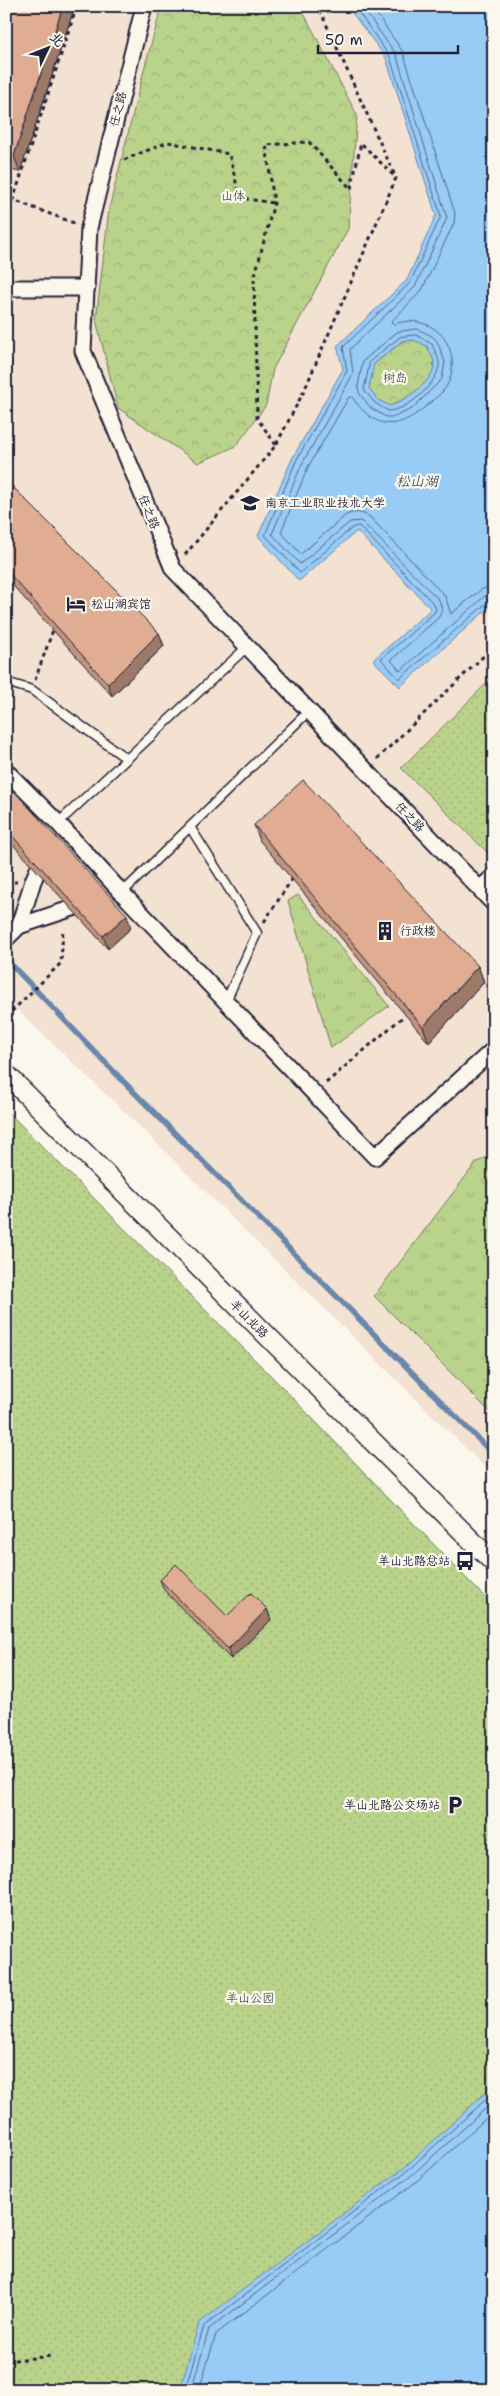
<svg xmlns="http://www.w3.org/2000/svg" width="500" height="2396" viewBox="0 0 500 2396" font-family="'Shantell Sans','LXGW WenKai TC',sans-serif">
  <defs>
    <pattern id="grass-tufts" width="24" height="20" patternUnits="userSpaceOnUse" patternTransform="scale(1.25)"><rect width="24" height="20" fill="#bad38b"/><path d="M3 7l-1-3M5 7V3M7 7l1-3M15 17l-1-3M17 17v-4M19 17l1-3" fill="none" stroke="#a0b579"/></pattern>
    <pattern id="forest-crowns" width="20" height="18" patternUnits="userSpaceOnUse" patternTransform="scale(1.25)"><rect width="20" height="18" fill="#bad38b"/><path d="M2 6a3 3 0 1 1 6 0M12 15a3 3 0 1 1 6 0" fill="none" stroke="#a0b579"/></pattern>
    <pattern id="park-dots" width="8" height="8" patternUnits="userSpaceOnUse" patternTransform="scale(1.25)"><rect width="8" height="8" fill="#bad38b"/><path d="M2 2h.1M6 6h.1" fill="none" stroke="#a0b579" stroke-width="1.8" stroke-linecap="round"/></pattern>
  </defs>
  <rect width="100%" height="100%" fill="#fbf7ec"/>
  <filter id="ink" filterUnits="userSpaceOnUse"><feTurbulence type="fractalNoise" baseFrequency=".02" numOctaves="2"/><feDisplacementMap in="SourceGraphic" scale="10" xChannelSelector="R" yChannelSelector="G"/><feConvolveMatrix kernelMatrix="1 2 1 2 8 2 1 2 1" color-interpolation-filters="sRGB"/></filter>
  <g filter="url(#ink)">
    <path fill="#f3e1d1" d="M6 6H494V1476L133 1120 6 999Z"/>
    <path fill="url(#grass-tufts)" stroke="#6e7a63" d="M298 895 389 1006 331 1048 288 901Z
      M494 1153V1416L374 1296 476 1163Z"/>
    <path fill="url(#forest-crowns)" stroke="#6e7a63" d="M162 6H300L357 115 348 229 273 369 266 405 236 446 198 463 118 408 96 320 109 209 146 62Z
      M414 340 427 345C429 351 434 358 434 364 435 382 404 400 390 406L378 400 369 388 373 365 403 341Z"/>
    <path fill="url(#park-dots)" stroke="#6e7a63" d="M494 676V851L490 855 401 768Z
      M6 1110 285 1390 494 1607V2390H6Z"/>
    <path fill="#98cbf5" stroke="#6987ab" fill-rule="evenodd" d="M347 6H494V603L400 687 373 660 431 609 357 531 299 581 258 536 292 459 343 369 337 346 407 280 436 215 386 58ZM414 340 427 346C429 351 434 358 434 364 435 381 404 401 390 406L378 400 369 388 374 364 402 341Z
      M494 2085V2390H180L199 2323 405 2167Z"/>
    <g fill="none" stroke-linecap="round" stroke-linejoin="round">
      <path stroke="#516685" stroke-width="1" d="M354 6 390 57 441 216 410 283 343 347 347 371 296 461 265 535 300 573 353 527 359 526 434 604 436 609 434 613 381 659 399 679 489 601 494 600
        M361 6 396 54 447 218 415 287 350 349 353 374 302 464 272 534 300 564 350 522 361 521 439 600 442 609 439 617 391 660 400 671 485 596 494 594
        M371 6 403 52 455 213 454 223 422 290 391 322 394 324C430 312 461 342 450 379 447 389 438 396 431 402 400 430 377 433 352 397H349L308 467 281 532 301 554 346 515C355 511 363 512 371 518L445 596 451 614 482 589 494 586
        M417 329 432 336 437 341 445 362 442 379 412 409 394 417H386L371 408 359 393 358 386 363 361 397 332Z
        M416 335 432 344C434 350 440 359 439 366 436 385 407 411 388 411L375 403 364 390 370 361 400 337Z
        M185 2390 204 2326 408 2170 494 2092
        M191 2390 209 2329 412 2175 494 2101
        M199 2390 216 2334 417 2181 494 2111"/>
      <path stroke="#6987ab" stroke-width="5.5" d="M6 959 123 1081 494 1455"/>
      <g stroke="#22223b" stroke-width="11">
        <path id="service" d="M6 682 32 690 127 759
          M58 823 247 647
          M190 827 257 933 226 1001
          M122 893 309 711"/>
      </g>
      <g stroke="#22223b" stroke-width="19">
        <path id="minor" d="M144 6 89 228 83 351 173 569 494 904
          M6 288H87
          M6 771 58 823 122 893 375 1157 494 1049
          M480 889 494 876
          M19 926 33 881 45 853
          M6 939 19 926 91 902"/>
      </g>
      <g stroke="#22223b" stroke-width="22">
        <path id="tertiary" d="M6 1074 494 1563"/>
      </g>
      <path stroke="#22223b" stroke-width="3" stroke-dasharray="4 4" stroke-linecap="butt" d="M124 160 168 142 229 154 240 198 274 203
        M6 197 13 200
        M74 223 13 200 77 6
        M276 445 257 418 254 279 274 203 266 145 309 142 351 189 361 143 395 177
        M185 555 276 445 304 391 396 178 318 6
        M35 680 53 630
        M377 759 494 646
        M6 882H17
        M264 922 292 879
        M6 1017 61 963 63 929
        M326 1083 405 1015
        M6 2361 51 2356"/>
      <use href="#service" stroke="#fbf7ec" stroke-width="8"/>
      <use href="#minor" stroke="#fbf7ec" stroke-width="15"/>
      <use href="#tertiary" stroke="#fbf7ec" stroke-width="19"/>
    </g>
    <path fill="#c1957e" stroke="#22223b" d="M6 6H75L20 172 6 169Z
      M6 480 159 633 164 646 112 696 6 578Z
      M6 797 131 928 108 949 6 837Z
      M254 825 478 966 484 982 429 1043 260 841Z
      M160 1580 227 1616 267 1609 271 1620 231 1659 164 1590Z"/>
    <path fill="#9d7967" stroke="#22223b" d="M63 6H75L20 172 14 156Z
      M6 621 9 636 6 640Z
      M159 633 164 646 112 696 108 684Z
      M127 915 131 928 108 949 103 936Z
      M478 966 484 982 429 1043 423 1027Z
      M267 1609 271 1620 231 1659 228 1649Z"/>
    <path fill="#e0ad93" stroke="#22223b" d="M6 6H63L14 156 6 154Z
      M6 480 159 633 108 684 6 570Z
      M303 780 478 966 423 1027 254 825Z
      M14 791 127 915 103 936 6 829V797Z
      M176 1564 227 1616 251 1593 267 1609 228 1649 160 1580Z"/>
  </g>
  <defs>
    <g id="university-bare" transform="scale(1.5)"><path d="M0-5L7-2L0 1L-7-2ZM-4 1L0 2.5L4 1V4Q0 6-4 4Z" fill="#22223b" stroke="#fbf7ec" stroke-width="2.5" paint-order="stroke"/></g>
    <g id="hotel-bare" transform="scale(1.5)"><path d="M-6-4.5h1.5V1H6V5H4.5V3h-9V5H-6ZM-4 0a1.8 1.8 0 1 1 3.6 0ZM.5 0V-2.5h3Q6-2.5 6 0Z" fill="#22223b" stroke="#fbf7ec" stroke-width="2.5" paint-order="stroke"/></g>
    <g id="building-bare" transform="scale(1.5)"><path d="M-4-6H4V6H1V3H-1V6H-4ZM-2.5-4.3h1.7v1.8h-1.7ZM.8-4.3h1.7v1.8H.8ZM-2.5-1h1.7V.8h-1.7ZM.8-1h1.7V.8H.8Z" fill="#22223b" stroke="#fbf7ec" stroke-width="2.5" paint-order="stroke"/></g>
    <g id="bus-bare" transform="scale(1.5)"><path d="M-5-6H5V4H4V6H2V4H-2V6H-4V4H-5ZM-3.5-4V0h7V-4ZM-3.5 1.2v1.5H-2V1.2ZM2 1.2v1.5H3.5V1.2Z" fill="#22223b" stroke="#fbf7ec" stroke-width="2.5" paint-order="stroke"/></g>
    <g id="parking-bare" transform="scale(1.5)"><path d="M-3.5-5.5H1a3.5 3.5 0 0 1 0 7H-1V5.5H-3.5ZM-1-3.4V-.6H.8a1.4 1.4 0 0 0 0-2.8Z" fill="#22223b" stroke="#fbf7ec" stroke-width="2.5" paint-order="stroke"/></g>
  </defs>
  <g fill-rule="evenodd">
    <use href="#university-bare" x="250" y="503"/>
    <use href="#hotel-bare" x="76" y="604"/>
    <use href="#building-bare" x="385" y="931"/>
    <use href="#bus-bare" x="465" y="1561"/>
    <use href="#parking-bare" x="455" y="1805"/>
  </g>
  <g text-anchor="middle" stroke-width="4.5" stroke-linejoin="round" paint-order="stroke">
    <g font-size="12" fill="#22223b" stroke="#fbf7ec">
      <text transform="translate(118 109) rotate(-76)" y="4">任之路</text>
      <text transform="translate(149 512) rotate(68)" y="4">任之路</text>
      <text transform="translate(410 817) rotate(46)" y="4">任之路</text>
      <text transform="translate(249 1319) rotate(45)" y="4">羊山北路</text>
    </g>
    <g font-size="12" fill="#505753" stroke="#fbf7ec">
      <text x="233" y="200">山体</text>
      <text x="395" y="382">树岛</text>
      <text x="250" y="2002">羊山公园</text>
    </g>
    <g font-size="12" fill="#22223b" stroke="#fbf7ec" text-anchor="start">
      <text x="265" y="507">南京工业职业技术大学</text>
      <text x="91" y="608">松山湖宾馆</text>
      <text x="400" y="935">行政楼</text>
      <text x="450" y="1565" text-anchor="end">羊山北路总站</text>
      <text x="440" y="1809" text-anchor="end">羊山北路公交场站</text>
    </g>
    <g font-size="14" font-style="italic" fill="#455573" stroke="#fbf7ec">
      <text x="417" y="486">松山湖</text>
    </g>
  </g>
  <rect width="500" height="2396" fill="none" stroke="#fbf7ec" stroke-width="25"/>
  <rect x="12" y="12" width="475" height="2371" fill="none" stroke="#22223b" stroke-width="2" filter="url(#ink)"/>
  <g transform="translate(48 48) rotate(47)" stroke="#fbf7ec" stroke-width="4" paint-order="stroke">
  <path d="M0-4L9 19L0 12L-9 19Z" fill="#22223b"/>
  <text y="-8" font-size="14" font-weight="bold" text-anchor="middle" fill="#22223b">北</text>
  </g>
  <path d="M318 45v8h140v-8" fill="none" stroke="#22223b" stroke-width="2.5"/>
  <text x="325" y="45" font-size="15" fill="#22223b" stroke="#fbf7ec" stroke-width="4" paint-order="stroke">50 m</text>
</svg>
